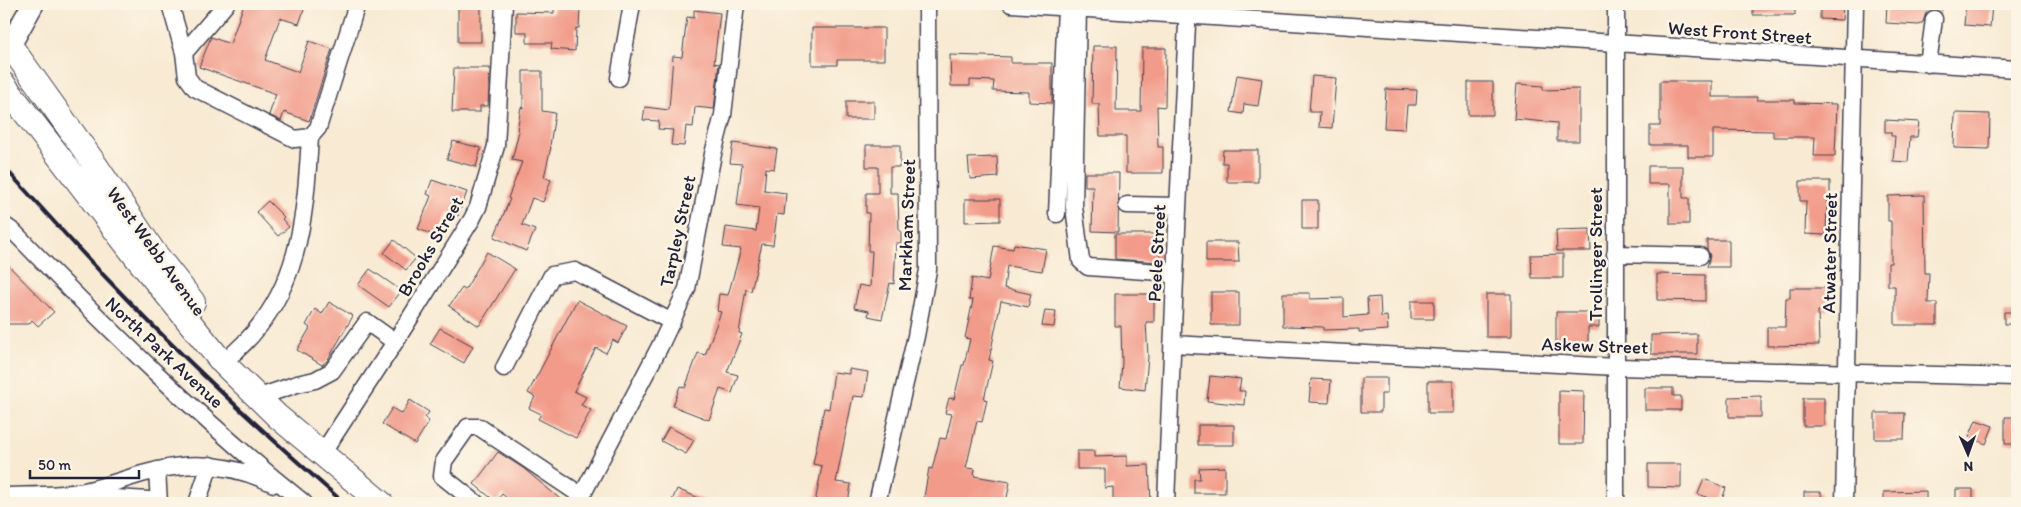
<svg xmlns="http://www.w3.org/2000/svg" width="2021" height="507" viewBox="0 0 2021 507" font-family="Itim,sans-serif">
  <rect width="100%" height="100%" fill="#fcf5e5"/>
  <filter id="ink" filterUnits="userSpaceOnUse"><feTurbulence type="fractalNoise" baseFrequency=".02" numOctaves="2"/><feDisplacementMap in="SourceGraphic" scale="10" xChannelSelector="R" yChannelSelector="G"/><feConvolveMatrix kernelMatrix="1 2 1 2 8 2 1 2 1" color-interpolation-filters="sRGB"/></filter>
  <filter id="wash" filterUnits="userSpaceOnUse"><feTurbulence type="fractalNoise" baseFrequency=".0096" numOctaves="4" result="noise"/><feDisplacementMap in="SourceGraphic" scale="20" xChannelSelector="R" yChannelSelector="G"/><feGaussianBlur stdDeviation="1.12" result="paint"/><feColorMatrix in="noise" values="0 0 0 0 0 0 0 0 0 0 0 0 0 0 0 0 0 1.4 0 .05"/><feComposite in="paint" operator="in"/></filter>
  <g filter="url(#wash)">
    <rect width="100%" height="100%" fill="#f8ead3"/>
    <g id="blocks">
      <path fill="#f29b8a" d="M244 4H306L299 24 280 18 265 60 298 72 309 41 332 49 309 121 284 112 281 121 269 115 276 94 199 67 211 37 230 44Z
        M458 4H481V42H458Z
        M1753 4H1795V15H1753Z
        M1820 4H1843L1842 20 1820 19Z
        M1887 4H1939L1938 10H1931L1926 13 1923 22 1919 25 1886 23Z
        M1966 4H1992L1990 27 1964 25Z
        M554 8 580 9 579 28H576L575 51 551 49 552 43H527V32H516V12L554 13Z
        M694 10 720 13 714 63 719 64 714 109 695 107 693 127 686 126 684 146 671 145 673 130 658 129 659 121 643 120 645 107 669 110 673 56 682 57 687 17 694 18Z
        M812 28H884V60H837V65H812Z
        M1093 46H1117L1116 111H1141L1142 48H1166L1165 107 1157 106 1158 147H1163V173H1126V136H1100L1099 104H1092Z
        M950 55 1011 57V63H1052V103L1029 102V92L993 91 994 81 970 80V86H951Z
        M454 68H490L488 106H480V112H452Z
        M523 71H542V111L555 113 550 146 551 147 544 177 551 180 543 202 532 198 522 225 535 230 526 251 494 237 510 199 508 198 522 162 512 160 519 131 517 130 521 107 523 108Z
        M1237 75 1262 79 1258 106 1244 104 1243 114 1231 112Z
        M1312 76 1336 78 1332 128 1319 127 1320 112H1309Z
        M1660 81H1712V97H1757V100H1795V103L1837 104 1835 156H1814L1815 137H1773V131L1713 130V157H1688V145H1650V126H1660Z
        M1468 82H1493V115H1468Z
        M1517 84 1543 86V90L1579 89V141H1557V123L1514 119Z
        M1386 89 1417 90 1416 105H1407L1405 129 1384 128Z
        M846 101H874V119H846Z
        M1955 113 1990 114 1989 149 1954 148Z
        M1885 120 1919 122 1917 137H1910L1908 162 1893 161 1895 136H1891V132H1885Z
        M453 141 481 148 476 167 447 159Z
        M733 143 777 149 774 169 766 168 764 190 786 193 784 215 777 214 773 245 762 244 751 291 746 289 739 333 742 334 727 372 738 375 732 393 720 389 709 420 673 406 680 386 685 388 698 353 705 355 721 312 717 311 719 294 728 295 741 249 723 247 726 227 756 231 759 208 737 205 742 164 730 163Z
        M866 145H900V167H890V193H898L899 231H901V243H896L894 284 890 283 882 319 868 316 869 311 854 308 859 285 870 287 872 251H868L869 213H866V193H878V167H866Z
        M1223 150H1258V182H1227V163H1222Z
        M997 157 998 177 970 179 968 158Z
        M1648 166H1683V198H1689V224H1670V184H1648Z
        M1085 173H1119L1118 232 1092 231 1093 186H1085Z
        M432 180 467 192 458 216 448 212 439 237 418 229 431 196 427 194Z
        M1800 181H1830V201H1827L1826 235 1805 234 1806 201H1800Z
        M1924 195 1925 273H1929L1928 303H1937V325H1895V286H1888V263H1891V221H1888V196Z
        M965 199H1000V221L965 222Z
        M1302 200H1318V229H1302Z
        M268 201 284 217 282 219 289 227 278 236 256 212Z
        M1590 229 1591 251H1557L1556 230Z
        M1115 234H1160V262L1115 259Z
        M394 240 416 258 406 270 384 253Z
        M1707 240H1729V267H1707L1710 256 1707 249Z
        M1206 242H1238L1239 262H1206Z
        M1014 244 1046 249 1042 271 1007 266 1004 288 1031 294 1028 307 1001 301 989 360 993 361 984 399 987 400 982 422 977 421 966 468 975 469 974 476 1010 482 1006 503H923L929 468 932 469 940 438 946 439 952 414 945 413 949 398 954 399 962 365H964L970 339 965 338 973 300H969L972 278 988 281 994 246 1013 249Z
        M487 252 515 269 479 326 449 306 462 288 465 290Z
        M1563 254V278H1532L1531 255Z
        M4 261 54 312 38 326 32 320 29 324H4Z
        M370 269 399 289V294L389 307 358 285Z
        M1657 274 1705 275V301L1657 300Z
        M1790 288H1828V311H1818L1819 345 1767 346V327H1785L1786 298H1790Z
        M1211 292H1239V325H1211Z
        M1283 293H1310V299L1344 298V317L1368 315 1367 298 1380 297 1381 317 1387 316 1388 330 1359 332V329L1323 330V327L1283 326Z
        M1115 294H1154V322H1146L1148 357 1145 390 1120 387 1122 363 1121 326H1115Z
        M1486 294H1511V337H1486Z
        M577 300 627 326 618 343 613 340 606 353 596 348 574 391 586 397 581 405 591 410 576 438 538 419 541 414 529 408 535 397 528 393Z
        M1411 301H1434V319H1411Z
        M329 302 353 316 327 361 322 365 297 350 310 328 306 325 315 309 322 314Z
        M1045 310 1056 311 1054 327 1042 326Z
        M1556 312H1588V316L1599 315V327H1588V347H1556Z
        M2004 312H2017V324H2004Z
        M440 328 473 346 464 363 430 344Z
        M1697 334V354H1651V335Z
        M849 369 868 372 864 397 853 396 836 482 851 484 848 503H815L822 466 813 464 824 408 829 409 834 372 849 374Z
        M1210 376 1241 379 1239 391H1245L1244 405 1207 401Z
        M1361 378H1387V394H1381V412H1361Z
        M1311 379 1331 380 1329 403 1309 402Z
        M1428 381H1453V413H1428Z
        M1645 388H1673V396H1681V410H1645Z
        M1559 390 1584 391 1583 444H1559Z
        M1761 396V417H1729V397Z
        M1803 398H1824V426H1803Z
        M410 400 429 412 425 418 429 421 415 444 382 424 392 408 402 414Z
        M1875 413H1905L1904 439H1875Z
        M2005 417H2017V444H2005Z
        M1976 420 1993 426 1986 444 1969 437Z
        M1198 425H1234V445H1198Z
        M669 427 694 440 686 454 661 441Z
        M1077 451H1094V457L1127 456V466L1149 465 1151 503H1113V487L1105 488V469H1077Z
        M498 452 523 468 565 503H513L502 494 496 502 474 484Z
        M1648 464H1681V488L1648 487Z
        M1225 467V493H1194V479H1200L1199 468Z
        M1704 479 1726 488 1721 503 1698 494Z
        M677 489 711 503H671Z
        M1956 489H1973V501H1956Z
        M1926 491V503H1884V492Z
        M1804 492H1821L1822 503H1804Z"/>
    </g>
  </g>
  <g filter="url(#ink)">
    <use href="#blocks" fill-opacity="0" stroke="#424052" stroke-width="1"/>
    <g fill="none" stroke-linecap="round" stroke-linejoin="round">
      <path stroke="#cdc2b5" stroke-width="16" stroke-dasharray="16 8" stroke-linecap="butt" d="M1934 19 1935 4"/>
      <g stroke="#424052" stroke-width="19">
        <path id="minor" d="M170 4 184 53 187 77 195 88 295 139 310 137 318 128 357 4
          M1011 4 2017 69
          M1078 8 1074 207 1081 261 1088 267 1175 273
          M184 53 226 4
          M1928 64 1934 19
          M619 78 632 4
          M1127 205 1178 206
          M1057 214 1066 7
          M4 225 14 232C106 327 201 420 304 503
          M1615 254 1700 256
          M1172 344 1617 367 2017 377
          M234 353C300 294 305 220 310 137
          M504 368 552 275 575 271 672 322
          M268 394 297 384 315 380 332 371 367 322 395 342
          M322 454 395 342 472 219 478 207 496 146 504 4
          M157 470 159 503
          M4 496C31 495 58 496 84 491 109 486 133 475 158 470 198 460 237 466 274 484
          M80 496 149 500 157 503
          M197 503 210 465
          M476 503 442 476 444 461 468 427H479L582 496
          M578 503 660 346 687 289 713 154 723 115 736 4
          M877 503 916 336 928 270 927 4
          M1166 503 1177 229 1188 4
          M1616 503V4
          M1844 503 1855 4"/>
      </g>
      <g stroke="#424052" stroke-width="24">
        <path id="major" d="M4 56 33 4"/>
      </g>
      <g stroke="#424052" stroke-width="26">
        <path id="highway" d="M4 37 92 160 153 251 193 302
          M4 85 137 258 222 362 277 416 381 503"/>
      </g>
      <use href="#minor" stroke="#fff" stroke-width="16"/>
      <use href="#major" stroke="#fff" stroke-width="21"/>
      <use href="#highway" stroke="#fff" stroke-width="24"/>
      <path stroke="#22223b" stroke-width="4" d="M4 167C41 207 77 248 115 287 188 363 265 434 344 503"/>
    </g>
  </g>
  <g text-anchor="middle" stroke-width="5" stroke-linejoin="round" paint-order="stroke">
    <g font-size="19" fill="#22223b" stroke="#fcf5e5">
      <text transform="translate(1740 32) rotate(4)" y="7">West Front Street</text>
      <text transform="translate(906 225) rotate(-88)" y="7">Markham Street</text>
      <text transform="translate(677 231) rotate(-78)" y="7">Tarpley Street</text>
      <text transform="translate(430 246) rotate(-60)" y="7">Brooks Street</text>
      <text transform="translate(157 251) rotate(54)" y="7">West Webb Avenue</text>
      <text transform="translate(1156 253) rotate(-87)" y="7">Peele Street</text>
      <text transform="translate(1829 253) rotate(-89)" y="7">Atwater Street</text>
      <text transform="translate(1595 254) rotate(-90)" y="7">Trollinger Street</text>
      <text transform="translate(1595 345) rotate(2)" y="7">Askew Street</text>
      <text transform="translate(165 352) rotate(43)" y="7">North Park Avenue</text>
    </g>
  </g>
  <rect width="2021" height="507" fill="none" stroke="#fcf5e5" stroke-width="20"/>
  <g transform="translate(1968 454) rotate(178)" stroke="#fcf5e5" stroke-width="4" paint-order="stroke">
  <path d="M0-4L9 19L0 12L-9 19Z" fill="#22223b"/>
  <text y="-8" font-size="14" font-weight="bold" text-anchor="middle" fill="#22223b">N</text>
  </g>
  <path d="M30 470v8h109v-8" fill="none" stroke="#22223b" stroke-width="2.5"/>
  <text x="38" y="470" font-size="15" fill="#22223b" stroke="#fcf5e5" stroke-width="4" paint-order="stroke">50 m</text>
</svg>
